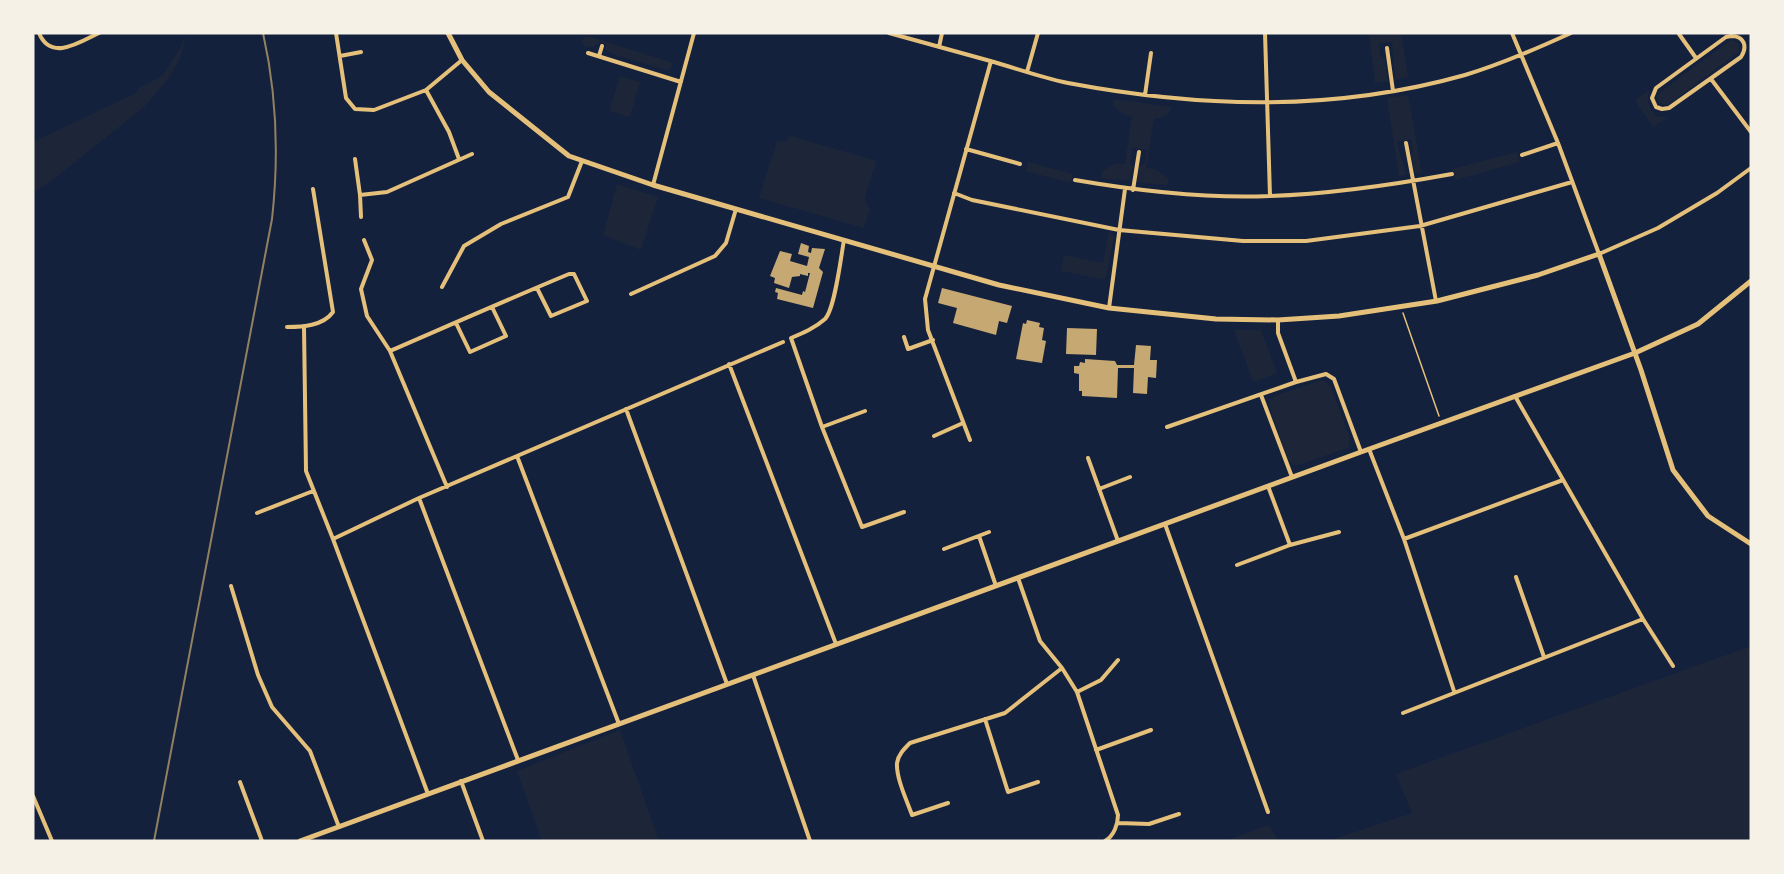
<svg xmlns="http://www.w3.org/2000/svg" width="1784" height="874" viewBox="0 0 1784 874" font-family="'Space Grotesk',sans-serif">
  <rect width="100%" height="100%" fill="#14213d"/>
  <path fill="#1d2539" d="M187 33 179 61 168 79 144 107 50 182 33 192V142L138 92 137 89 163 75 179 50Z
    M1369 33H1401L1408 77 1395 80 1392 42 1379 43 1380 55 1385 60 1388 81 1375 83Z
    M584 37H591L673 63 671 68 667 70 612 54 606 50V44L600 42 593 47H586L581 42Z
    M1732 39 1739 44V52L1736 54 1668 105 1659 103 1657 96 1659 93Z
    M620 76 640 82 630 117 609 111Z
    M1649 90C1647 102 1648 109 1658 117H1668L1653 127 1635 100Z
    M1408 95 1422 173H1415L1411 155 1413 151 1411 139 1397 142C1399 154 1404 163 1406 175L1399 176 1387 98Z
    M1114 99 1171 107 1169 114 1163 116 1161 118H1154L1146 168 1155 169 1168 178V185L1140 183 1138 181 1139 166 1145 163 1147 150 1132 148 1130 162 1133 167 1129 181 1101 178 1102 171 1115 164H1125L1132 116 1123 114 1113 106Z
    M790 136 877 161C875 167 864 197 865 200 866 203 868 205 870 208L864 228 759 198 777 141 786 142Z
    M1517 152 1520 162 1455 180 1452 169Z
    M1028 162 1073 174 1071 183 1026 171Z
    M617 184 658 197 641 250 603 235Z
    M1109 231 1114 236 1106 278 1102 279 1061 271 1064 255 1103 263Z
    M1234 330H1261L1277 373 1256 381H1253Z
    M1318 381H1325L1331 387 1350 438 1348 448 1295 466 1288 460 1269 405 1270 400 1275 396Z
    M1751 646V841H1328L1412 813 1396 774Z
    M620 730 659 841H542L517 771Z
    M1268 825 1279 841H1225Z"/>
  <path fill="#c6a872" d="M801 243 809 246 808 252 811 253 812 248 825 249 819 268 823 272 813 308 777 299 778 293 775 292 776 288 802 295 803 291 805 292 810 273H808V276L800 274V276L792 277 789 288 774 283 775 278 770 276 780 251 792 254 790 261 807 266 809 257 798 254Z
    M942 288 1012 306 1007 323 999 321 996 335 953 323 957 308 938 303Z
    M1027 320 1040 323 1039 327 1044 328 1042 340 1046 341 1042 363 1016 359 1023 323 1026 324Z
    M1067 328 1097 329 1096 355 1066 354Z
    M1136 345 1151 346 1150 360H1157L1156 378 1148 377 1147 394 1133 393 1134 368H1118L1117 398 1082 396V391H1079V374L1074 373V366H1079L1080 362 1085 363V359L1115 361 1117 365H1134Z"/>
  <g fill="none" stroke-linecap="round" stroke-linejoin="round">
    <path stroke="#e5c07b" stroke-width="1.5" d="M1403 313 1439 416"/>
    <path stroke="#e5c07b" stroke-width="4" d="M39 33C51 62 80 42 99 33
      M336 33 346 98 355 109 374 110 426 90 462 60
      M889 33C924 43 959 52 994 62 1018 69 1043 78 1068 83 1201 108 1334 112 1465 75 1502 64 1536 49 1571 33
      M1265 33 1270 196
      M1512 33 1558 143 1599 254 1658 228 1717 193 1751 168
      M1679 34 1696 58
      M1731 36C1744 36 1748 46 1741 57L1669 108 1662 109 1656 107 1652 98 1656 88 1726 37Z
      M939 47 942 33
      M1387 48 1393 91
      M588 53 681 82
      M340 56 361 52
      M599 56 602 46
      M1027 72 1038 33
      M1711 79 1751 132
      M426 90 449 132 459 159
      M1145 95 1151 53
      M1406 143 1436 301
      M966 149 1020 164
      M1522 155 1558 143
      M355 159 360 195 361 217
      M1075 180C1139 191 1205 199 1270 196 1331 194 1392 185 1452 174
      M653 185 694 33
      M1133 190 1139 152
      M954 193 972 200 1119 230 1243 241H1306L1420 226 1572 182
      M360 195 387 192 472 154
      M364 240 372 260 361 289 367 316 390 351
      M844 240C841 256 835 309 825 319 815 328 803 333 791 338L822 427 862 527 904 512
      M442 287 464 246 501 224 568 197 582 161
      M631 294 715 256 726 243 736 209
      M1109 308 1125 189
      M1278 320V333L1296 382
      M456 323 470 352 506 336 492 307
      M287 327C302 327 323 326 333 312L313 189
      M304 327 306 471 333 539
      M904 337 908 349 933 340
      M729 364 836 644
      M1261 395 1292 477
      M1515 396 1643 619 1673 666
      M626 409 727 684
      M822 427 865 411
      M1167 427 1296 382 1326 374 1334 379 1361 452
      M934 436 963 423
      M970 440 928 330 925 299 991 61
      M1369 449 1404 539 1454 691
      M517 456 619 724
      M1088 458 1118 541
      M1268 486 1290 545
      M447 487 390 351C450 325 509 299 569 274H574L587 301 551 316 537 288
      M1099 489 1130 477
      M419 498 783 342
      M257 513 313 491
      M1165 524 1268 812
      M979 536 996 586
      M1404 539 1563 480
      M944 549 989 532
      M1237 565 1290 545 1339 532
      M1516 577 1544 657
      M1018 578 1040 641 1062 668 1077 692 1118 815C1118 824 1114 836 1105 841
      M231 586 258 675 272 707 310 751 339 827
      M753 675 810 841
      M1077 692 1101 680 1118 660
      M1403 713 1643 619
      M985 719 1008 792 1038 782
      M1096 750 1151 730
      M461 781 483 841
      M240 782 262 841
      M428 794 333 539 419 498 518 760
      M33 796 52 841
      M948 803 912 815C907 801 896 778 897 763 898 755 904 749 910 743L1005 713 1062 668
      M1118 823 1149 824 1179 814"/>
    <path stroke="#e5c07b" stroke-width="5" d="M448 33 462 60 489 92 569 156 653 185 999 285 1109 308 1216 319 1278 320 1339 316 1437 301 1538 275 1599 254 1641 370 1673 470 1708 516 1751 544
      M300 841 1361 452 1635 353 1698 324 1751 281"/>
    <path stroke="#918062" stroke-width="2" d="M154 841 272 219C279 156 277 95 263 33"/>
  </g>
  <rect width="1784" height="874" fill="none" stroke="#f6f1e7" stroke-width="69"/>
</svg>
